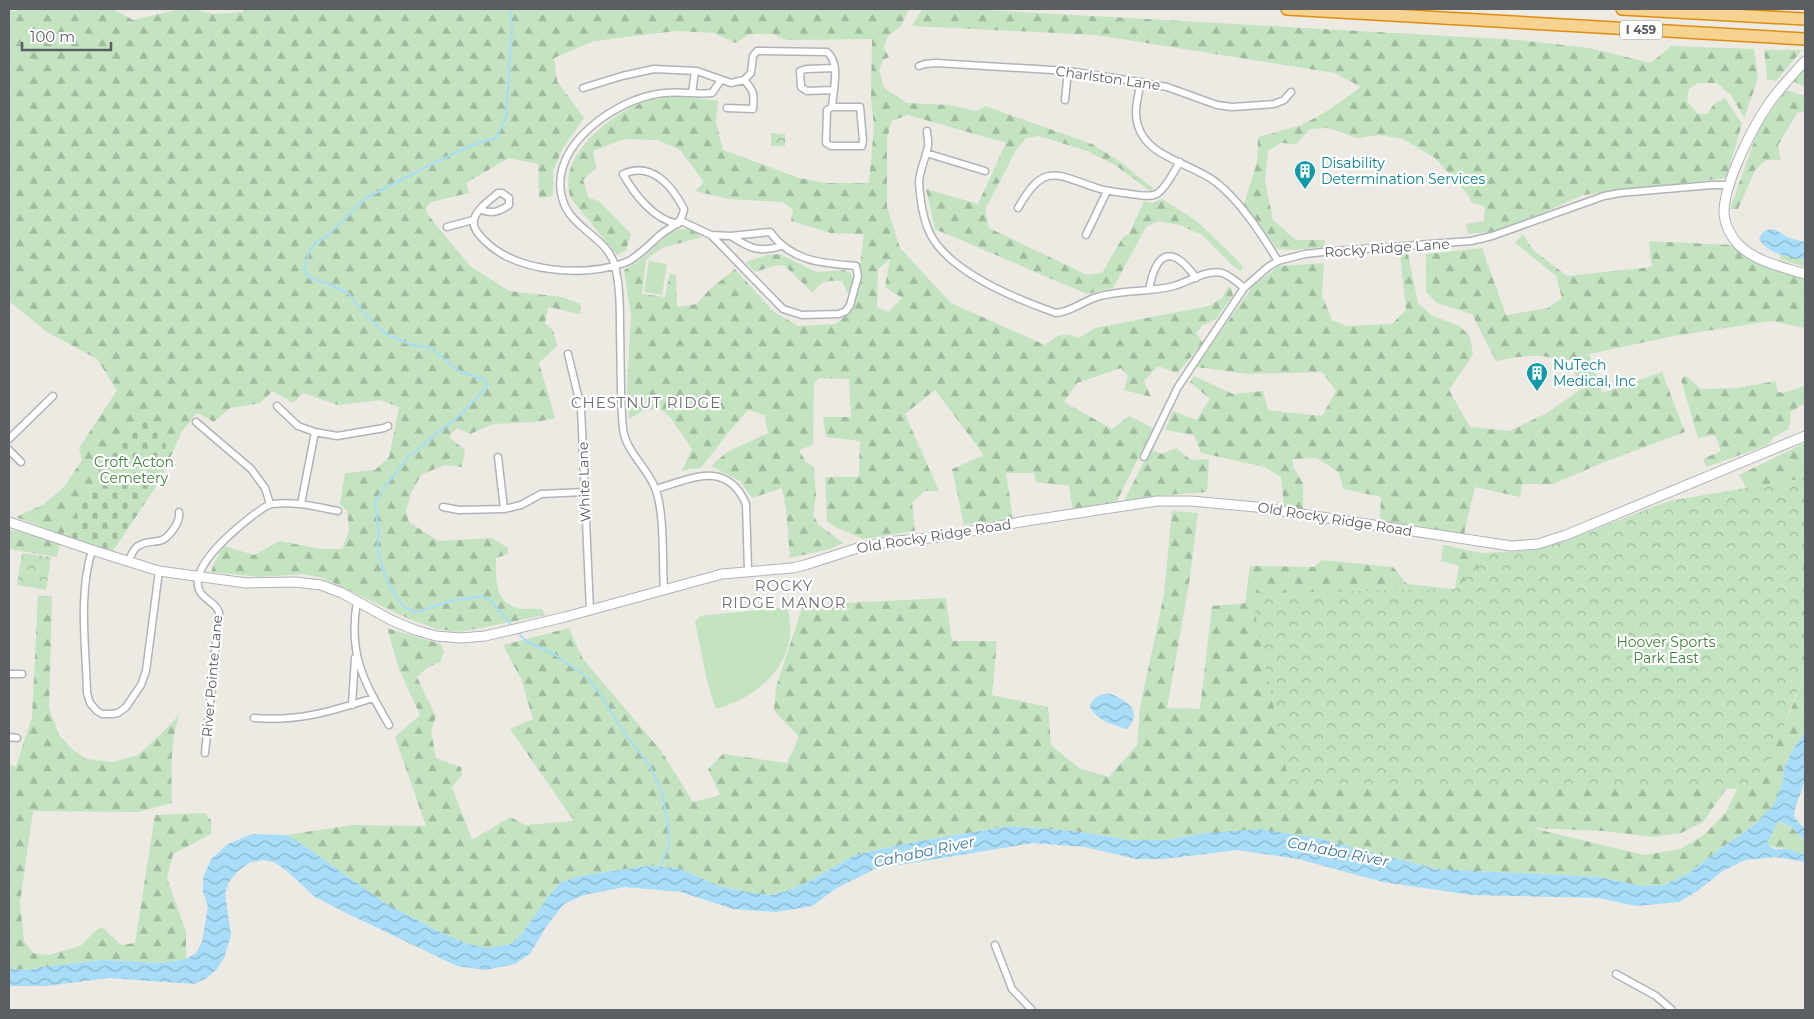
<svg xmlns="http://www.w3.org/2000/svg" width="1814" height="1019" viewBox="0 0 1814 1019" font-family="Montserrat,sans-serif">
  <defs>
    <pattern id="forest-firs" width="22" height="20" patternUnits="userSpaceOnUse" patternTransform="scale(1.25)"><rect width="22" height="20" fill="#c4e3c1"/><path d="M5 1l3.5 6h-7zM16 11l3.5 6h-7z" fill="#a2bba0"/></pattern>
    <pattern id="cemetery-stones" width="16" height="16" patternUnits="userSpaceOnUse" patternTransform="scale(1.25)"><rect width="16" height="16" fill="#c4e3c1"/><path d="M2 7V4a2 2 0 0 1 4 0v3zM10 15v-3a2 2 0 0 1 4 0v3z" fill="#a2bba0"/></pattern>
    <pattern id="park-crowns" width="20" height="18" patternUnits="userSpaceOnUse" patternTransform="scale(1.25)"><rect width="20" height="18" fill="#c4e3c1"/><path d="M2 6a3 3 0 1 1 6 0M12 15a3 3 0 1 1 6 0" fill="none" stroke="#a2bba0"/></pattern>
    <pattern id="water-waves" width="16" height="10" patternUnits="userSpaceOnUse" patternTransform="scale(1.25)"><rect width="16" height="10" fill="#a7ddf9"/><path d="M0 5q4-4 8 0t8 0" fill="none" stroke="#8bb6cd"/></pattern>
  </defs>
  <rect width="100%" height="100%" fill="#edeae3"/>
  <path fill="#c4e3c1" d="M649 261 667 264 662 295 644 292Z
    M787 607C802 659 762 696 716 709L708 685 695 622 700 616Z"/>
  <path fill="url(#forest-firs)" fill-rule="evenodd" d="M26 9H113L133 20 181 9H194L213 14 242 12 246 9H909L901 26 887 37 884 48 889 57 883 60 879 70 884 88 907 103 949 105 976 111 985 106 1092 144 1118 160 1154 189 1150 191 1115 165 1087 151 1039 136 1026 138 1016 150 985 210 989 228 1087 275 1102 273 1123 237 1129 234 1144 201 1152 203 1162 199 1198 222 1243 266 1241 271 1233 266 1202 235 1180 225 1158 221 1146 227 1113 288 1087 294 935 229 926 189 978 204 1006 143 908 115 891 121 887 140V207L900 248 951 303 1045 345C1058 335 1063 331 1079 338L1095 328 1209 306 1222 298 1228 287 1231 288 1233 295 1216 319 1203 325 1196 333 1203 343 1177 373 1158 366 1144 381 1151 397 1124 390 1128 376 1121 368 1077 383 1064 402 1112 429 1129 416 1153 428 1116 503 1073 510 1069 486 1036 482 1034 473H1006L1013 519 964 525 952 469 984 455 935 390 905 414 939 491H925L912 502 915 531 863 539 835 527 827 521 825 477H859L860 441 826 437 823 417H851L849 379 819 378 814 383 813 445 799 450 806 462 814 467 816 495 813 515 819 525 843 543 830 549 790 558 786 509 782 488 752 498 740 481 711 466 727 452 768 433 765 415 748 410 728 433 701 468 682 470 692 449 670 417 660 409 643 411 629 419 627 387 631 314 624 270 641 260 670 232 680 229H691L702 237 662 248 646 260 642 294 665 297 670 273 676 276 677 307 697 304 709 290 735 269 773 311 798 326 836 324 849 313 861 283 860 266 864 234 831 233 791 221 793 210 783 202 729 199 695 191 704 182 680 150 658 140 624 139 593 151 596 168 583 180 589 198 599 201 631 234 626 250 617 255C605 240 593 226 581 211 578 206 571 201 570 196 557 152 618 108 654 99 676 94 697 98 718 101L716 122 723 150 799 178 827 183H869L874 127 871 97 872 39 786 40 773 34H750L735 43 714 33 676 31 594 41 554 58 557 81 584 118 563 148 553 171V196L539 198 538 164 509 158 466 183 469 193 431 202 426 208 428 215 470 266 509 291 562 297 581 304 580 314 548 307 545 323 553 330 557 346 539 363 555 418 536 422 493 424 470 434 457 428 449 437 465 450 462 467 444 465 421 475 411 493 406 511 409 522 438 541 492 538 508 548V554L496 558C496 577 494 601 517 608 525 610 534 608 542 609L545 615 460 632 437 629 409 619 323 578 303 574 260 577 211 572 215 561 224 546 254 555 280 541 320 549H342L349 531 347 511 340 504 345 473 375 470 389 457 399 407 380 400 338 405 303 393 293 403 273 391 260 403 230 408 214 422 197 413 182 431 161 479 166 445 143 421 129 428 83 500 63 535 16 517 44 504 64 487 82 460 79 448 117 390 97 359 47 332 9 301V12ZM890 259 885 287 902 298 888 312 877 307 878 269Z
    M922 9H968L1520 40 1589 48 1651 63 1671 46 1754 49 1758 79 1744 118 1731 95 1717 83H1698L1689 89 1687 101 1698 114H1707L1714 104 1725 98 1742 124 1726 178 1583 195 1540 214 1491 232 1468 234 1466 224 1484 221 1485 207 1471 202 1469 196 1435 158 1403 139 1379 135 1357 138 1328 128 1310 129 1296 144 1281 143 1268 151 1265 180 1273 220 1296 240H1325L1324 247 1293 250 1277 249 1244 204 1257 162 1258 137 1302 125 1327 111 1361 87 1335 73 1096 35 912 26Z
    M1764 50H1802L1776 81 1767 79Z
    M1805 68V87L1793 81Z
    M1786 90 1805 96V111L1797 113 1778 145 1781 160H1766L1755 170 1738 209H1730L1758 130Z
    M1523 234 1533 250 1567 276 1652 267 1649 241 1732 245 1760 265 1805 278V328L1771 321 1674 336 1589 354 1602 393 1662 372 1685 432 1602 463 1553 484H1522L1520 497 1475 487 1464 534 1380 522 1381 497 1344 489 1338 472 1317 458 1293 459V467L1303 483V510L1284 507 1281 477 1265 467 1201 453 1194 435 1165 430 1173 411 1196 420 1210 399 1190 382 1194 376 1233 394 1263 391 1268 410 1322 416 1336 391 1322 372 1248 374 1196 367 1253 286 1279 266 1324 263 1322 295 1332 320 1346 326 1392 324 1406 310 1400 254H1408L1418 303 1431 315 1459 326 1470 336 1473 355 1449 390 1470 427 1509 431 1547 413 1581 389C1578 383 1577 375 1573 371 1555 349 1520 356 1496 361L1472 314 1437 303 1426 292V254L1482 248 1506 315 1548 308 1562 298 1556 276 1515 243Z
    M780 254 816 272 844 270 852 274 853 285 851 292H847L842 281C828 280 820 281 813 293L785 266 777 265 755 272 746 262 767 255Z
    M1780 254 1805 259V267L1780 259Z
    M1685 375 1701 389 1738 388 1775 381 1778 392 1783 393 1805 386V403L1791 412 1789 429 1774 437 1768 445 1706 467 1703 459 1721 451 1715 435 1698 438 1681 380Z
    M1805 443V528L1773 534 1739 475Z
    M1176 448 1191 460 1209 459 1207 492 1165 495 1123 503 1147 456 1153 450 1162 454Z
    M1172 511 1198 513 1189 584 1167 708 1200 709 1212 606 1245 603 1250 566 1314 567 1322 560 1393 567 1407 584 1455 589 1459 566 1441 561 1443 545 1481 553 1478 567 1742 766 1703 822 1681 833 1654 837 1603 831 1532 828 1644 855 1680 849 1703 836 1726 812 1752 759 1788 718 1805 671V732L1792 751 1784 768 1783 782 1773 806 1753 826 1720 849 1689 873 1664 885 1641 886 1599 877 1436 869 1313 837 1207 833 1164 840H1129L1074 831 1010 826 919 841 855 855 812 880 790 890 771 895 748 892 719 886 678 868 648 866 584 875 561 882 547 898 521 935 511 944 488 948 468 944 440 932 385 903 305 846 286 835 352 825 426 826 395 737 420 715 399 669 387 628 441 644 444 652 440 662 427 668 417 677 436 717 431 730 436 758 461 767 462 775 452 787 472 840 510 817 525 825 574 821 510 729 533 719 521 679 503 645 569 628 583 659 662 752 693 802 720 795 708 769 723 754 787 763 799 737 774 711 776 687 803 605 946 598 952 641H997L992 695 1048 707 1051 745 1079 768 1109 777 1137 745 1140 708 1164 594Z
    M9 530 19 531 60 543 57 557 9 549Z
    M38 595 52 597 49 708 59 735 73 750 87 759 113 762 138 755 162 733 179 715C170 746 171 772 172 803L137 812 33 811 20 903 24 941 33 953 49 955 80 946 95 931 102 927 121 945 135 943 155 815 205 813 211 820V834L173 854 167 878 186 932V959L162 963 102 960 41 967 30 970 9 969V765L16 766 32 717Z
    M1778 821 1783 824 1792 827 1805 842 1804 853C1797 855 1795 850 1788 849 1780 847 1775 849 1767 844Z"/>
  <path fill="url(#cemetery-stones)" d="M143 421 154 425 166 445 161 479 113 551 63 535 83 500 129 428Z"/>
  <path fill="url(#park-crowns)" d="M771 133 785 134V146H771Z
    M1805 478V671L1760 789 1289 784 1251 593 1455 589 1478 567 1481 553 1523 551 1548 547 1669 501Z
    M22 553 51 557 46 590 17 585Z"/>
  <path fill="url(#water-waves)" d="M1769 229 1776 230 1789 238 1805 242V259C1790 258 1767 254 1759 239L1762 233Z
    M1107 693C1124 698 1145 710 1127 729 1114 725 1094 720 1090 705L1096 697Z
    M1805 732V780L1794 812 1795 818 1805 829V844V841L1792 827 1778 821 1767 844 1774 849H1789L1802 854 1804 853 1805 848V862L1775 857 1745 860 1723 871 1696 892 1679 902 1637 906 1598 898 1472 895 1383 882 1298 859 1237 850 1165 859H1136L1085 847 1033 843 875 869 837 888 812 906 776 912 733 909 681 892 625 887 584 895 564 904 546 927 530 954 515 964 486 970 457 966 346 913 315 897 288 872 274 862 263 860 249 863 238 871 229 882 225 893 231 935 224 958 217 969 207 978 194 984 109 978 46 986H9V969L30 970 41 967 102 960 162 963 186 959 196 953 202 942 208 906 203 892V878L211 859 228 844 252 834 286 835 305 846 385 903 440 932 468 944 488 948 511 944 521 935 547 898 561 882 584 875 648 866 678 868 719 886 748 892 771 895 790 890 812 880 855 855 919 841 1010 826 1074 831 1129 840H1164L1207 833 1259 829 1313 837 1436 869 1599 877 1641 886 1664 885 1689 873 1720 849 1753 826 1773 806 1783 782 1784 768 1792 751Z"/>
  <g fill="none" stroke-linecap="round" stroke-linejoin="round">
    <path stroke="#a7ddf9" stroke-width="2" d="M510 9 512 28 506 117 496 138 470 146 430 165 366 198 325 238 316 242 309 252 304 269 309 278 329 284 349 294 364 313 386 334 409 344 431 348 459 371 485 380 487 387 460 415 408 457 381 492 375 503 379 532 377 549 384 573 394 593 404 607 416 612 452 601 483 596 491 601 513 627
      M517 632 526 641 554 654 588 678 602 697 622 730 650 766 662 793 668 823 669 845 659 869"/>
    <g stroke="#b0b4b7" stroke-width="9">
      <path id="street" d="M919 66 925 64 936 63 1068 71 1121 79 1167 87 1217 105 1232 107 1274 104 1284 100 1291 92
        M744 80 751 73 753 56 757 51 827 52C841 63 833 91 832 107H860L863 140 862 146H831L826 143 827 110 832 107
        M1141 82C1139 92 1136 102 1136 112 1136 157 1190 161 1217 183 1241 202 1262 235 1278 261
        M583 88 622 76 654 69 697 71 731 83 744 80C755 92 754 94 753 109L727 108
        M834 90 807 91 801 87 800 71 806 69 835 68
        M692 93 695 71
        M1065 100 1068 71
        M927 131C927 136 929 142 928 146 926 158 919 171 919 183 920 196 923 217 928 229 944 270 1016 299 1056 313 1070 312 1081 303 1094 298 1119 289 1148 293 1174 286 1188 282 1207 269 1222 273 1231 276 1237 282 1244 288
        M926 153 985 171
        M1018 208C1044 162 1055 174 1097 188 1108 192 1120 192 1131 194 1139 195 1151 198 1158 193 1167 187 1174 171 1180 162
        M481 210C493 214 498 212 509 205V198L502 193H498C490 200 475 210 474 221 472 228 480 236 484 240 516 273 583 277 624 263 635 260 651 243 660 235 672 225 681 226 684 209 672 186 652 161 623 174 634 194 654 220 678 224
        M681 221 711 235 731 236 770 232C792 262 822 263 856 266L858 276 850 305 846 311 839 314 802 315 783 309 711 235
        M447 227 473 220
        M1086 235 1107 191
        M731 236C749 248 759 253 781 246
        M1149 290C1156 251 1172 244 1196 278
        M568 354 581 408 590 611
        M277 406 298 426 315 432 337 436 384 428 388 426
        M196 422 251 469 265 488 270 504
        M9 439 53 396
        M9 450 21 462
        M498 457 504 509
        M1144 457 1178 387 1244 288 1268 267 1278 261 1305 254 1323 252 1471 241 1492 236 1604 196 1620 193 1712 185H1730
        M656 489C691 479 726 459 746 504L748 570
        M301 504 315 432
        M443 507 459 510 504 509 521 505 541 494 584 492
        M92 550C78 596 86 646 87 693L90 703 97 711 102 714H112L118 713 126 707 141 685 146 671 159 571
        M128 562C131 556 133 549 138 546 154 536 160 550 175 527 178 522 180 518 179 512
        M664 589C662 562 665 512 655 488 647 467 626 452 623 429 620 396 621 363 620 330 620 309 620 287 615 266 608 239 576 230 565 206 542 153 607 105 652 95 664 92 677 92 690 93 697 93 704 94 712 93L721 80
        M357 601C348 654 363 680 389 725
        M9 674H22
        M352 705 355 658
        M254 718C297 722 333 711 373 698
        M9 737 17 738
        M205 753 219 612C215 601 200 599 198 586 194 562 239 526 256 513 261 510 267 504 273 504 295 501 317 507 338 511
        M995 945 1012 989 1032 1010
        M1616 974 1656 996 1672 1010"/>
    </g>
    <g stroke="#b0b3b7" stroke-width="11">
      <path id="secondary" d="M1805 61C1793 74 1781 87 1770 102 1753 126 1725 181 1724 211 1724 223 1730 236 1739 245 1756 262 1783 267 1805 274
        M9 522 92 550 159 571 246 583 295 582 321 585 342 593 391 620 415 630 436 636 461 638 485 636 565 617 722 574 792 568 805 565 861 547 887 542 939 537 1026 521 1157 501H1191L1256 507 1511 546 1538 544 1566 535 1805 436"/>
    </g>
    <g stroke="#e18c0f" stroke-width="14">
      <path id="highway" d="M1287 9 1805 39
        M1622 9 1805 19"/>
    </g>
    <use href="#street" stroke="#fff" stroke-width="6"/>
    <use href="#secondary" stroke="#fff" stroke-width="9"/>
    <use href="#highway" stroke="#f6d391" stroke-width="11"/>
  </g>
  <defs>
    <g id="building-pin" transform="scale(1.125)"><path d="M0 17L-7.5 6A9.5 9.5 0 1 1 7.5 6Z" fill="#0f9aa8" stroke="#fff"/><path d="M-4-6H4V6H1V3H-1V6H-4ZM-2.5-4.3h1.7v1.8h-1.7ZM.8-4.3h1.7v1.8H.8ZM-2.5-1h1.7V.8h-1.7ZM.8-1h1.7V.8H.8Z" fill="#fff"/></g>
  </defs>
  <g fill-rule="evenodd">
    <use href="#building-pin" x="1305" y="171"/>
    <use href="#building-pin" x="1537" y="373"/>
  </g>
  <g text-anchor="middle" stroke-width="4.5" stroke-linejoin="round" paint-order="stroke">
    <rect fill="#fff" stroke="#8c8f92" stroke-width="1" x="1620" y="20.5" width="42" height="19" rx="4"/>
    <g font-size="12" font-weight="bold" fill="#5b5f63">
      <text x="1641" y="34">I 459</text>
    </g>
    <g font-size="14" fill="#5b5f63" stroke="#fff">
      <text transform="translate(1108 78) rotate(8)" y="5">Charlston Lane</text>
      <text transform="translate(1387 248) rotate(-4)" y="5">Rocky Ridge Lane</text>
      <text transform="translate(584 482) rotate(-92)" y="5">White Lane</text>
      <text transform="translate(1335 519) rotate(9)" y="5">Old Rocky Ridge Road</text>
      <text transform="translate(934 536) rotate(-9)" y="5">Old Rocky Ridge Road</text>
      <text transform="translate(212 676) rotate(-85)" y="5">River Pointe Lane</text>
    </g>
    <g font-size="14" fill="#0d838f" stroke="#fff" text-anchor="start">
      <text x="1321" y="168">Disability<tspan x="1321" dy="16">Determination Services</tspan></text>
      <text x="1553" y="370">NuTech<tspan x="1553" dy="16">Medical, Inc</tspan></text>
    </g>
    <g font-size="14" fill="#3e823b" stroke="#fff">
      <text x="134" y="467">Croft Acton<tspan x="134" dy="16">Cemetery</tspan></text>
      <text x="1666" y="647">Hoover Sports<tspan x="1666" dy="16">Park East</tspan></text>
    </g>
    <g font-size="15" letter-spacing="1" fill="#6c7175" stroke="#fff">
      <text x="646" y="408">CHESTNUT RIDGE</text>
      <text x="784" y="591">ROCKY<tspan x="784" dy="17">RIDGE MANOR</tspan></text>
    </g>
    <g font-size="15" font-style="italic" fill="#427aa2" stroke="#fff">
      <text transform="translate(924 852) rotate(-12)" y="5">Cahaba River</text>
      <text transform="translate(1338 852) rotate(11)" y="5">Cahaba River</text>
    </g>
  </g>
  <rect width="1814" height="1019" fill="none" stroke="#5b5f63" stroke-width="20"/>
  <path d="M22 42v8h89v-8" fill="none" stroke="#5b5f63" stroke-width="2.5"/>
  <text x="30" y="42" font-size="15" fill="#5b5f63" stroke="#ffffff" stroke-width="4" paint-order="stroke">100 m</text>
</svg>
